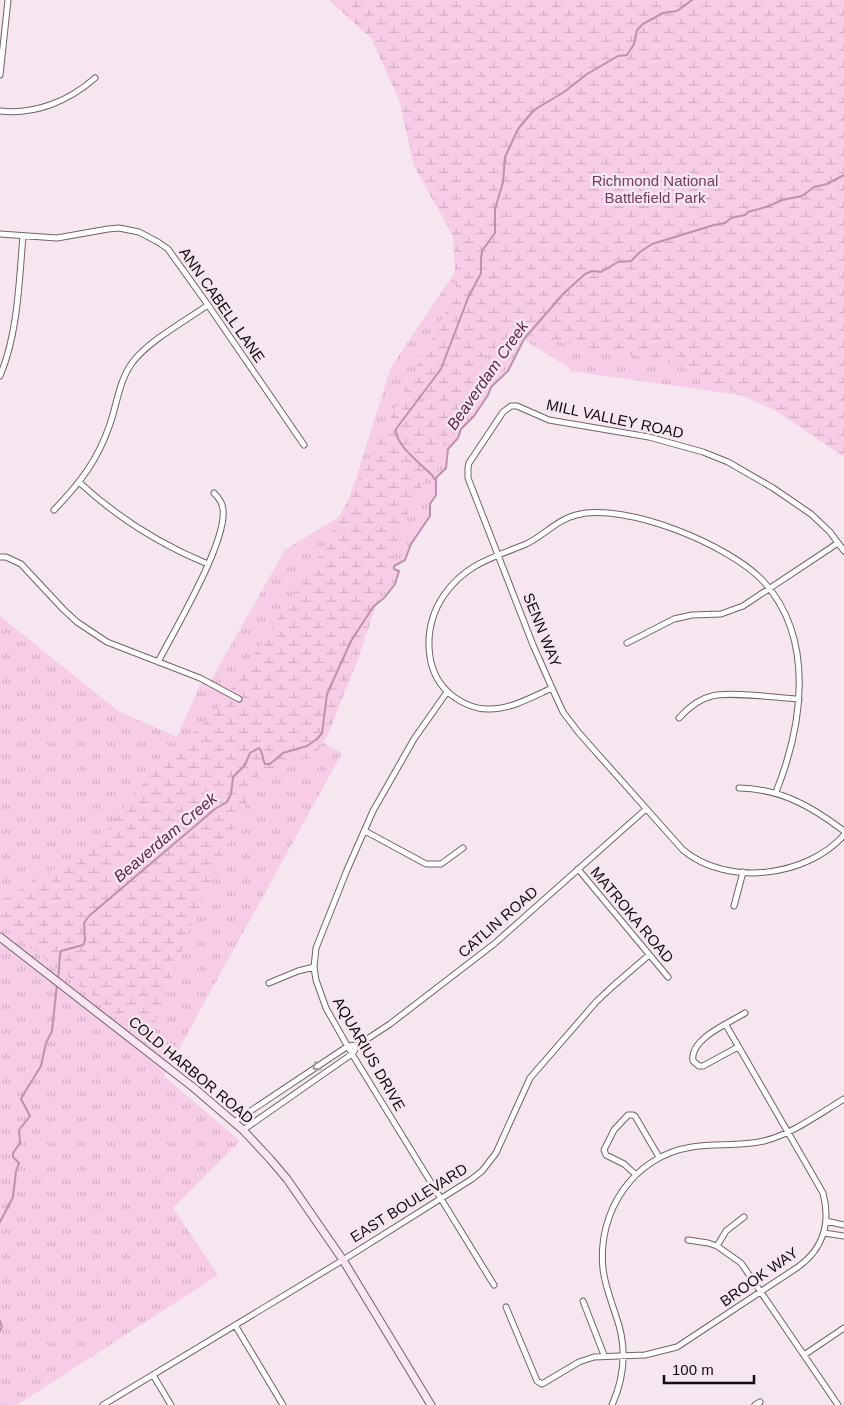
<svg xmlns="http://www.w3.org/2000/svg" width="844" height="1405" viewBox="0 0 844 1405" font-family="Arial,sans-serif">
  <defs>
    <pattern id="grass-tufts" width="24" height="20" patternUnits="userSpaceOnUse" patternTransform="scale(1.25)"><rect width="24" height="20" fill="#f6cce6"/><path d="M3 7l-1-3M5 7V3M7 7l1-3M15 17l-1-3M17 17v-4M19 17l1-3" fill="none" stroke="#d2aec4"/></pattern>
    <pattern id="wetland-marsh" width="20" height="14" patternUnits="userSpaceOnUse" patternTransform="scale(1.25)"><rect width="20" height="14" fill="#f6cce6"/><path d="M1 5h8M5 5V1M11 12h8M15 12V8" fill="none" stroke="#d2aec4"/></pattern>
  </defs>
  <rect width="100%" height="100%" fill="#f6e6f0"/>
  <path fill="url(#grass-tufts)" d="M844 0 761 398 570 371 571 369 523 339 508 371 491 387 488 395 474 416 461 428 458 438 448 448 446 468 436 478V495L430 504V516L411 544 405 560 394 566V569L399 571C395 587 384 595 373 607L317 739 342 753 164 1076 240 1141 173 1208 218 1275 17 1405H0V616L118 711 177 737 201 683 211 680 285 550 345 513 391 367 474 244Z"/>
  <path fill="url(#wetland-marsh)" d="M329 0H844V457L776 411 677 365 516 333 488 353 404 522 358 659 329 732 315 755 260 773 192 923 152 1030 140 1032 6 929 0 920V901L98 843 136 791 217 710 318 558 456 291 453 236 414 166 399 100 371 38Z"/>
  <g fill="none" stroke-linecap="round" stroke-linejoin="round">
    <path stroke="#be91ad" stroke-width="2" d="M435 480 432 475C422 465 394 444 396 429L441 369 468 298 481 273V259L482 251 495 233V209L503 182 505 157 518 129 534 110 564 92 587 74 618 56 627 55 634 44 637 30 643 24 663 13 677 11 692 0
      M58 980 60 955 61 951 83 945 85 941 84 923 89 916 215 809 227 802 231 794 233 777 245 765 250 753 259 748C263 752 262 758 265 764H270L283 753 307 746 317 739 322 733 327 694 351 641 373 607 385 597 395 584 399 571 394 569V566L405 560 411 544 430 516V504L436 495V478L446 468 448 449 458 438 461 429 474 416 488 395 491 387 508 371 524 339 563 294 585 274 592 271 601 272 618 262 631 261 640 252 652 244 714 225 725 223 731 218 745 215 748 212 769 206 782 200 802 196 814 187 827 184 844 175
      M0 1222 13 1197 16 1171 19 1163 13 1157V1153L20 1143 19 1130 30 1116 21 1099 23 1095 41 1066 46 1043 52 1031 57 984
      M0 1321 2 1327 0 1331"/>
    <g stroke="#70636b" stroke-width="7">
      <path id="minor" d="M0 75 8 0
        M0 111C35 115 69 101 95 78
        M0 234 57 238 108 229 119 228 139 232 158 242 168 249 208 305 304 445
        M0 376C18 333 19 282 23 236
        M80 483C118 518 159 544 208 564
        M54 510C80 483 98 460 110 424 117 404 119 381 132 363 147 342 185 321 208 305
        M844 551 830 532 811 514 773 488 728 462 703 452 649 437 549 420 517 406H511L503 412 469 463 468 468V478L533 645 552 688 563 712 579 733 683 850C727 887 807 877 844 835
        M0 557H6L21 564 63 609 77 622 107 642 200 678 239 699
        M627 643 674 619 692 615 721 614 743 606 838 543
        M158 662C174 631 227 542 223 510 223 503 219 498 214 493
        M552 688C532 697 510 710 487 709 475 709 464 704 454 697 422 674 423 626 444 595 465 565 491 558 524 545 543 537 556 520 576 515 626 502 730 545 764 582 816 640 802 727 776 792
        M447 692 414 739 373 811 347 870 316 948 314 967 316 980 326 1008 352 1054 494 1285
        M679 718C688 708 698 699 712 696 730 691 777 698 799 699
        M739 788C781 789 811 806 844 831
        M365 831 426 864H441L463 848
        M578 869 668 977
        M734 906 743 872
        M269 983 298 971 314 967
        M738 1047 703 1066H699L693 1061C689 1039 729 1023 745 1013
        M234 1122 348 1046 358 1045
        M243 1130 352 1054 358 1045 390 1024 494 944 646 809
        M635 1174 624 1164 606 1155 604 1150 614 1130 628 1115H633L635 1116 659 1157
        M826 1221 844 1225
        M824 1233 844 1236
        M688 1240 708 1243 717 1246 741 1263 838 1405
        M717 1246 726 1231 744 1217
        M583 1301 604 1355
        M506 1307 537 1381 542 1384 579 1362 594 1357 645 1355 677 1347 798 1267C823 1249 831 1223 823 1193L726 1025
        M235 1325 283 1405
        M804 1355 844 1328
        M153 1375 171 1405
        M103 1405 343 1260 472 1179 482 1171 496 1153 530 1078 596 1002 613 986 649 955
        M612 1405C625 1376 627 1346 616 1316 611 1300 605 1286 603 1269 597 1212 633 1156 692 1147 716 1143 740 1147 764 1141 792 1134 819 1114 844 1099
        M755 1405 760 1402"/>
    </g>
    <g stroke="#70636b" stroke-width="9">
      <path id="secondary" d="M0 937 194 1088 243 1130 270 1159 287 1179 343 1260 431 1405"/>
    </g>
    <use href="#minor" stroke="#fff" stroke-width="5"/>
    <use href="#secondary" stroke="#fae6f3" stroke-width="7"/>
  </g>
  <defs><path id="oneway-chevron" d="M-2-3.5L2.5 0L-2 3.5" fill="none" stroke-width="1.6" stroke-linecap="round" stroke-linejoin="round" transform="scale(1.25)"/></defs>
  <use stroke="#a09e9f" href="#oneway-chevron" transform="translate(316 1067) rotate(146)"/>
  <g text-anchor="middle" stroke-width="5" stroke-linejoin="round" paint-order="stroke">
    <g font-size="15" fill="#763c63" stroke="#f6e6f0">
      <text x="655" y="186">Richmond National<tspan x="655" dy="17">Battlefield Park</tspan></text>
    </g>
    <g font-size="15" fill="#120d10" stroke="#f6e6f0">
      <text transform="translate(222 305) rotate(55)" y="5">ANN CABELL LANE</text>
      <text transform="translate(615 419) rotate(12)" y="5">MILL VALLEY ROAD</text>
      <text transform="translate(542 630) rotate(68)" y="5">SENN WAY</text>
      <text transform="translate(632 915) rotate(50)" y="5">MATROKA ROAD</text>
      <text transform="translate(498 922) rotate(-41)" y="5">CATLIN ROAD</text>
      <text transform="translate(369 1054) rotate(60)" y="5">AQUARIUS DRIVE</text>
      <text transform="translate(191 1070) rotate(40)" y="5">COLD HARBOR ROAD</text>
      <text transform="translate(409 1203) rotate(-32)" y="5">EAST BOULEVARD</text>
      <text transform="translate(759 1277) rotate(-35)" y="5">BROOK WAY</text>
    </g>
    <g font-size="16" font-style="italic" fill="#5d264c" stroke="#f6e6f0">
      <text transform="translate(487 375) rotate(-55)" y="6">Beaverdam Creek</text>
      <text transform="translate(165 837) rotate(-40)" y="6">Beaverdam Creek</text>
    </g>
  </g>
  <path d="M664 1375v8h90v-8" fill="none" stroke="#120d10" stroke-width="2.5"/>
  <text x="672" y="1375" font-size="15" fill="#120d10" stroke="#f6e6f0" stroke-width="4" paint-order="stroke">100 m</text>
</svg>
